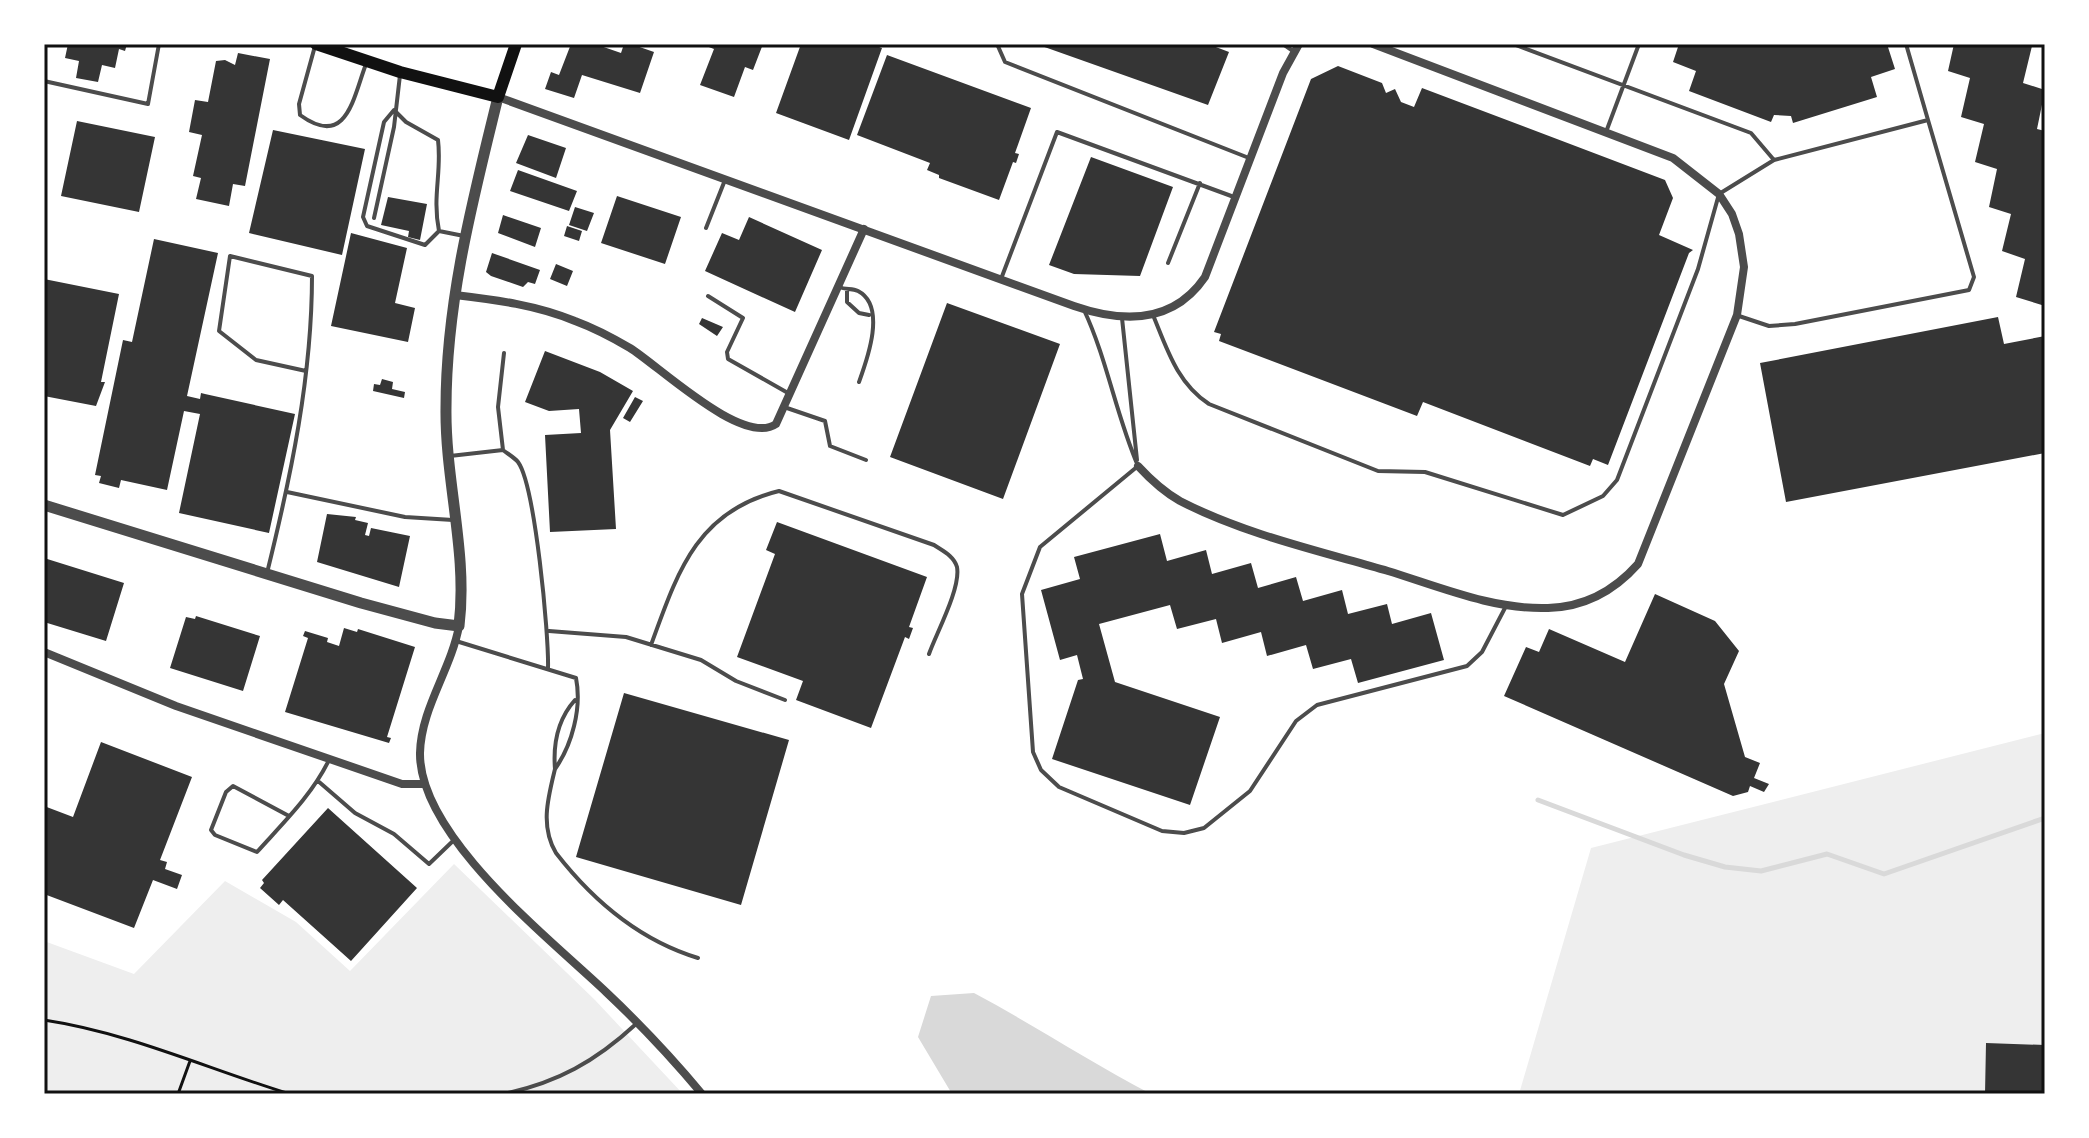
<svg xmlns="http://www.w3.org/2000/svg" width="2089" height="1138" viewBox="0 0 2089 1138" font-family="'Titillium Web',sans-serif">
  <rect width="100%" height="100%" fill="#fff"/>
  <path fill="#eee" d="M2045 733V1094H1519L1591 848Z
    M454 864 595 1000 683 1094H44V941L134 974 225 881 296 922 350 971Z"/>
  <path fill="#d9d9d9" d="M974 993C1034 1025 1090 1062 1151 1094H952L918 1037 931 996Z"/>
  <g fill="none" stroke-linecap="round" stroke-linejoin="round">
    <path stroke="#d9d9d9" stroke-width="5" d="M1538 800 1684 855 1725 867 1761 871 1827 854 1884 874 2045 818"/>
  </g>
  <path fill="#353535" d="M68 44H127L125 51 119 49 115 68 102 65 98 82 76 78 79 61 65 58Z
    M571 44H595L621 53 624 44H631L654 52 640 93 582 75 574 98 545 89 551 72 559 75Z
    M701 44H763L753 70 745 67 734 97 700 85 714 49Z
    M801 44H871L882 48 849 140 776 113Z
    M1036 44H1208L1229 52 1208 105Z
    M1679 44H1887L1895 69 1871 77 1877 97 1793 123 1791 116 1774 115 1771 122 1689 91 1696 71 1673 62Z
    M1954 44 2032 46 2023 83 2045 90 2037 129 2045 131V306L2016 297 2025 259 2002 251 2011 214 1989 207 1997 169 1975 162 1984 124 1961 117 1970 78 1948 71Z
    M238 53 270 59 245 186 233 184 229 206 196 199 201 178 193 176 202 135 189 132 195 100 208 102 216 61 225 60 235 65Z
    M887 55 1031 108 1015 153 1019 154 1016 163 1013 162 999 200 939 178V175L927 170 930 163 857 135Z
    M1338 66 1382 83 1386 93 1395 89 1401 102 1414 107 1422 88 1665 180 1673 198 1659 235 1693 250 1689 253 1608 465 1593 459 1590 466 1423 402 1417 416 1219 341 1221 334 1214 332 1311 79Z
    M77 121 155 137 139 212 61 196Z
    M273 130 365 149 342 255 249 233Z
    M528 135 566 148 556 178 516 163Z
    M1091 157 1173 187 1140 276 1074 274 1049 265Z
    M518 170 577 191 569 211 510 191Z
    M617 196 681 217 665 264 601 243Z
    M388 197 427 204 420 240 408 237 409 231 381 225Z
    M575 207 594 213 587 231 569 225Z
    M503 215 541 228 535 247 498 233Z
    M749 217 822 250 795 312 705 271 722 233 739 240Z
    M567 226 582 231 579 241 564 236Z
    M351 233 407 248 395 303 415 308 408 342 331 326Z
    M154 239 218 253 187 396 200 399 201 393 205 394 295 414 269 533 179 513 200 414 184 411 167 490 121 480 119 488 99 483 101 476 95 475 123 340 132 342Z
    M492 253 540 270 535 284 528 282 523 287 491 276 486 272Z
    M556 264 573 271 567 286 550 279Z
    M44 279 119 294 101 382H105L96 406 44 396Z
    M947 303 1060 344 1003 499 890 457Z
    M1998 317 2004 344 2045 336V453L1786 502 1760 363Z
    M702 318 723 327 717 336 699 324Z
    M545 351 600 372 633 391 610 430 616 529 550 532 545 435 581 433 579 409 549 411 525 402Z
    M382 379 393 382 392 389 405 392 404 398 373 391 374 384 380 385Z
    M635 397 643 401 630 422 623 418Z
    M327 514 356 517 355 520 368 523 365 535 369 536 371 528 410 536 399 587 317 562Z
    M777 522 927 577 909 627 913 628 909 639 905 637 871 728 796 700 803 681 737 657 775 554 766 550Z
    M1160 534 1167 561 1206 550 1212 574 1251 563 1258 588 1296 577 1303 601 1342 590 1348 614 1387 604 1392 624 1431 613 1444 660 1358 683 1351 659 1313 669 1306 645 1267 656 1261 632 1222 643 1216 619 1177 629 1170 605 1099 624 1115 682 1220 717 1190 805 1052 759 1078 680 1083 679 1077 655 1060 660 1041 590 1080 579 1074 557Z
    M44 558 124 583 106 641 44 622Z
    M1655 594 1715 621 1739 651 1724 684 1745 757 1760 763 1754 778 1769 784 1764 792 1750 786 1748 792 1733 796 1504 696 1526 647 1539 652 1549 629 1625 662Z
    M196 616 260 636 243 691 170 668 186 617 195 619Z
    M344 628 357 632 358 629 415 647 387 737 391 738 389 743 285 712 308 638 303 636 305 631 328 638 327 642 339 646Z
    M624 693 789 740 741 905 576 857Z
    M101 742 192 777 160 860 167 862 165 869 182 875 177 889 153 880 134 928 44 894V806L73 817Z
    M328 808 417 888 351 961 283 900 279 905 260 888 264 883 262 880Z
    M1986 1043 2045 1045V1094H1985Z"/>
  <g fill="none" stroke-linecap="round" stroke-linejoin="round">
    <path stroke="#111" stroke-width="3" d="M44 1020C130 1033 208 1069 290 1094
      M178 1094 190 1061"/>
    <path stroke="#4c4c4c" stroke-width="4" d="M997 44 1005 62 1249 158
      M1283 44 1293 51
      M315 46 299 104 300 115C347 149 353 98 366 64
      M44 81 148 104 159 44
      M394 110 406 122 438 140C442 172 432 196 439 231L425 245 367 226 363 217 384 122Z
      M1606 132 1639 44
      M1774 160 1928 120 1906 44
      M374 218 394 127 400 75
      M706 228 725 180
      M439 231 464 236
      M1168 263 1200 183
      M1001 279 1057 132 1234 197
      M839 287C846 290 852 288 858 291 887 306 867 360 859 382
      M847 291V302L859 313 869 315
      M708 296 743 318 727 352 728 359 788 393
      M1084 310C1107 359 1116 415 1138 466
      M1153 315C1167 349 1177 383 1209 404L1378 471 1425 472 1563 515 1603 496 1617 480 1698 269 1719 194 1774 160 1751 133 1513 44
      M1739 316 1769 326 1795 324 1969 290 1974 277 1928 120
      M1122 318 1137 460
      M784 407 825 421 830 446 866 460
      M503 450C508 454 515 458 518 462 535 485 549 635 548 668
      M450 456 503 450 498 407 504 353
      M1138 466 1040 547 1022 594 1033 752 1041 770 1059 787 1162 831 1184 833 1204 828 1250 791 1296 721 1317 705 1467 666 1482 652 1506 606
      M287 492 405 517 453 520
      M267 573C291 476 312 376 312 276L230 256 219 331 256 360 306 371
      M549 631 626 637 701 660 736 681 785 700
      M456 641 576 678C582 708 572 745 555 769 553 744 558 719 575 700
      M651 645C677 574 696 511 779 491L934 545C943 551 954 556 957 567 961 588 936 634 929 654
      M555 769C548 798 540 826 556 853 594 902 639 940 698 958
      M318 781 355 813 394 834 429 864 454 840
      M289 816 233 786 226 792 211 830 215 835 257 852C283 823 312 795 329 760
      M503 1094C557 1083 596 1061 636 1024"/>
    <path stroke="#4c4c4c" stroke-width="8" d="M498 97 1074 306C1123 323 1173 324 1205 277L1283 73 1299 44
      M455 295C497 300 536 305 575 321 594 328 613 338 630 348 659 366 743 447 776 424L864 229
      M1138 466C1150 479 1164 492 1180 501 1244 534 1319 551 1388 571 1440 587 1494 610 1548 608 1585 607 1614 591 1638 564L1737 315 1744 267 1739 234 1732 214 1719 194 1673 158 1373 44
      M459 626C451 670 421 708 420 753 419 836 549 938 606 992 640 1024 672 1058 702 1094
      M44 652 176 706 402 784H423"/>
    <path stroke="#4c4c4c" stroke-width="11" d="M44 505 361 603 435 623 459 626C468 553 445 481 446 408 446 301 473 199 498 97"/>
    <path stroke="#111" stroke-width="12" d="M316 44 400 72 498 97 516 44"/>
  </g>
  <rect width="2089" height="1138" fill="none" stroke="#ffffff" stroke-width="92"/>
  <rect x="46" y="46" width="1997" height="1046" fill="none" stroke="#111" stroke-width="3"/>
</svg>
